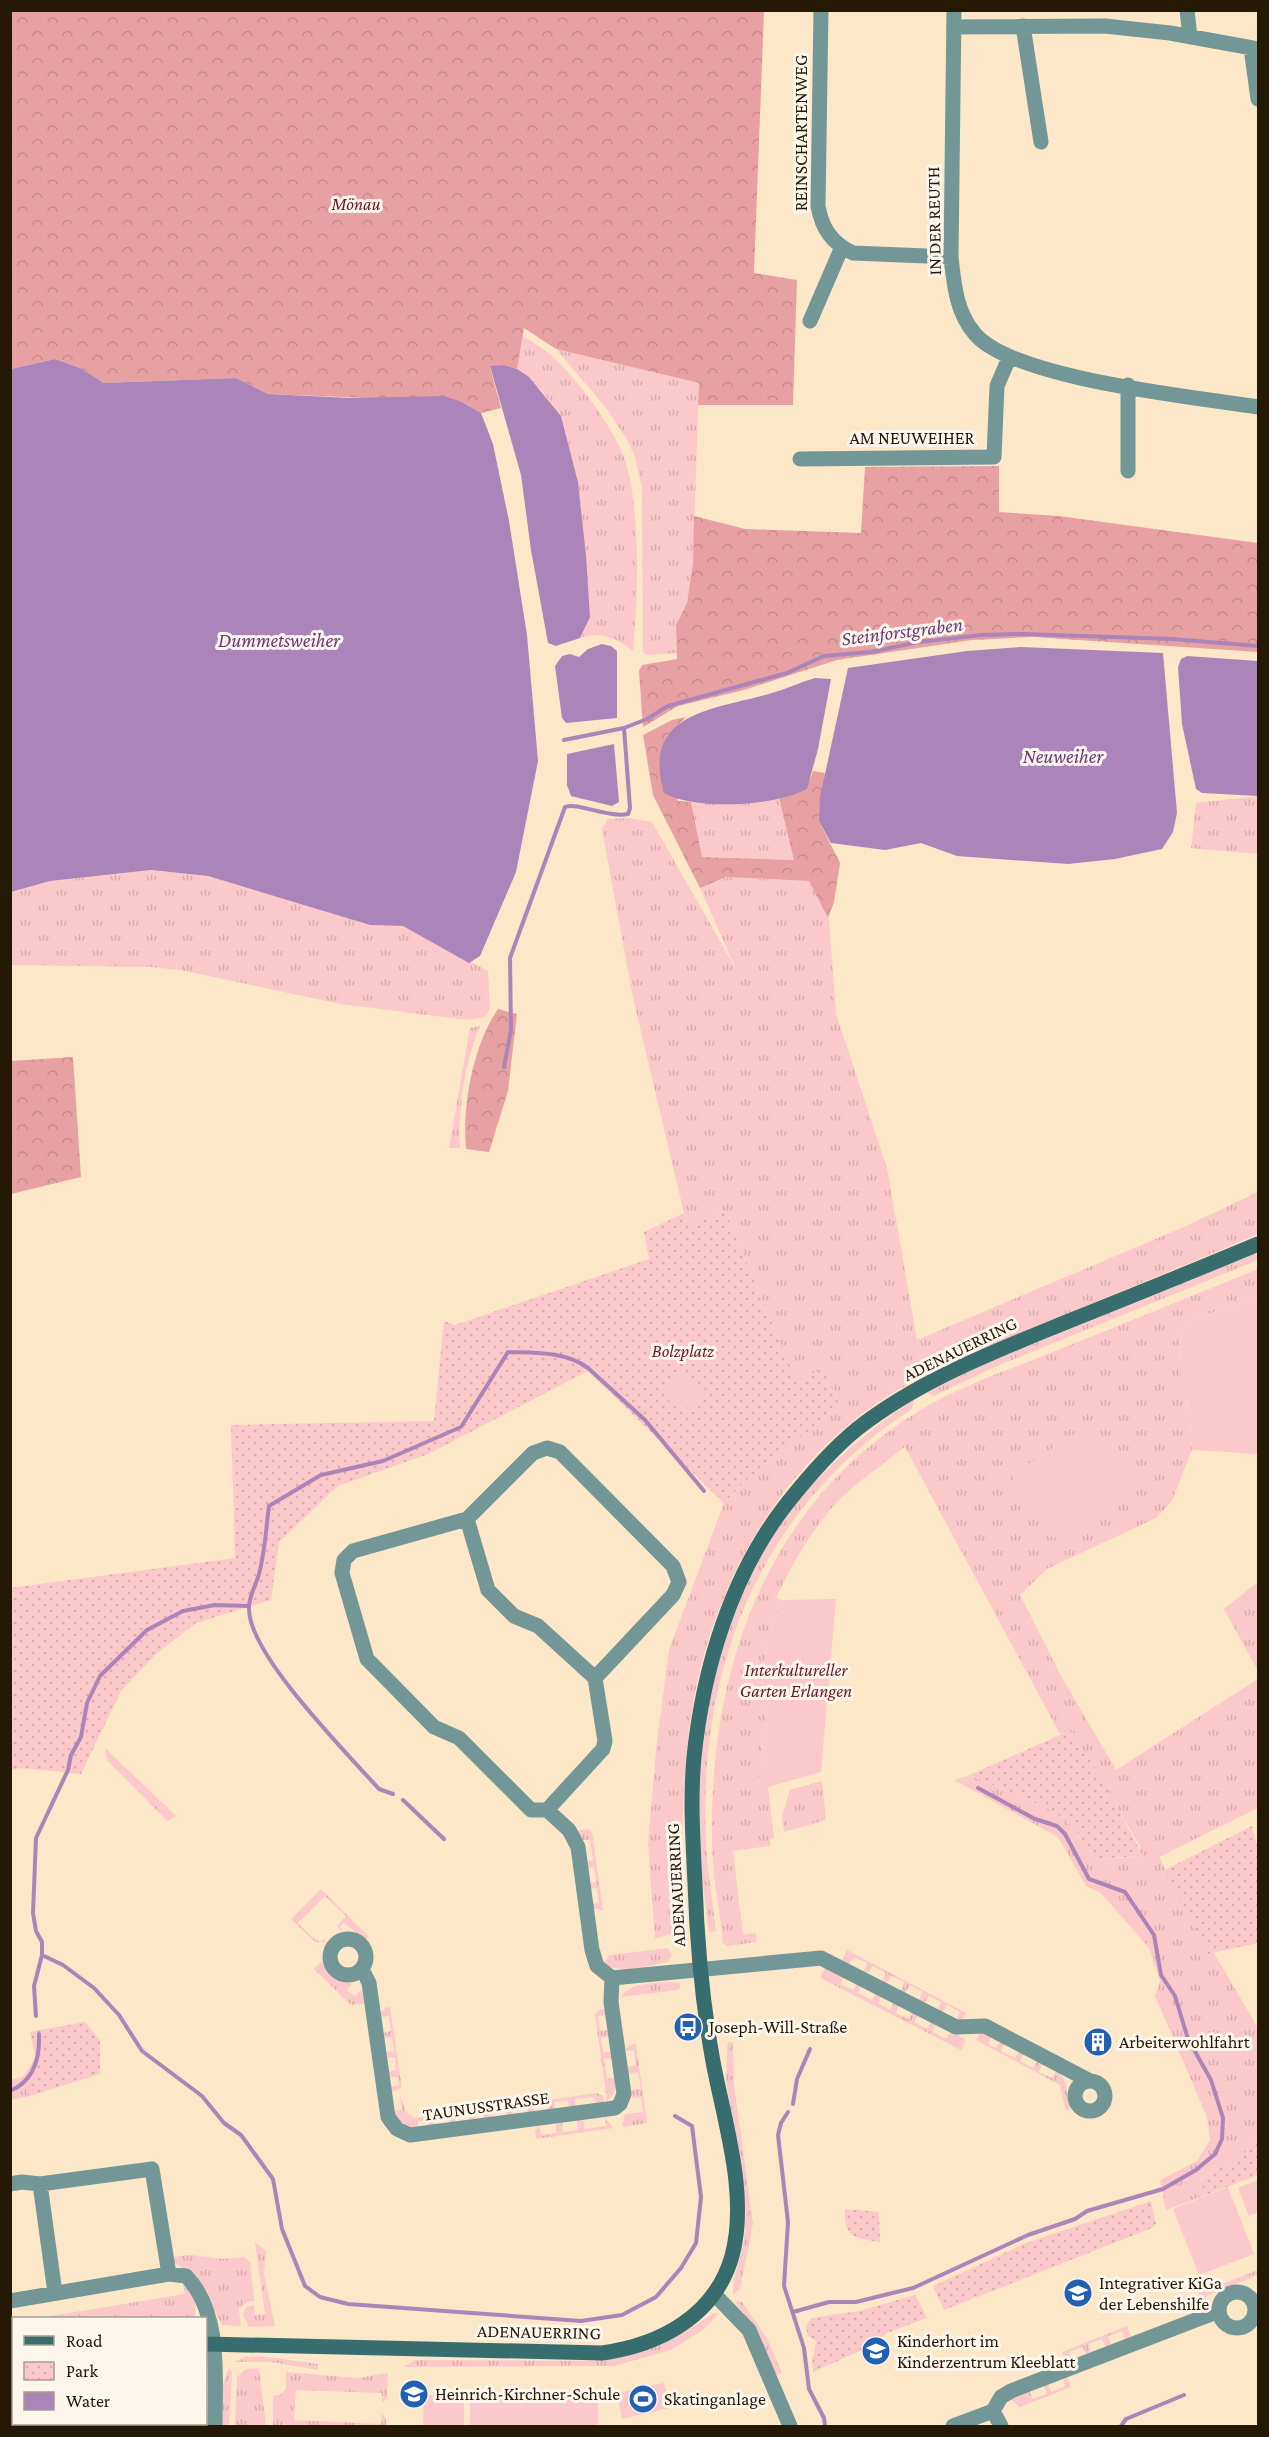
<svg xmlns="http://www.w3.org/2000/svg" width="1269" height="2437" viewBox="0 0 1269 2437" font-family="'Crimson Pro',serif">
  <defs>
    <pattern id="grass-tufts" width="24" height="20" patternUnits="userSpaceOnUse" patternTransform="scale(1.5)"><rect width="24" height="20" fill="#fcc9ca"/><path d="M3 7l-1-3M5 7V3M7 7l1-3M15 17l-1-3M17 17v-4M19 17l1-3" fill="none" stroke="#d8acac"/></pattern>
    <pattern id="forest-crowns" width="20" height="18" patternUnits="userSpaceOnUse" patternTransform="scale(1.5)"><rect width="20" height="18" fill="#e8a1a3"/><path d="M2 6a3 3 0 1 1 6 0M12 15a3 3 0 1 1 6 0" fill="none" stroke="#c78a8b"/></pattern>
    <pattern id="park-dots" width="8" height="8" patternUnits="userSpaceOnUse" patternTransform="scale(1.5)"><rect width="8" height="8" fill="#fcc9ca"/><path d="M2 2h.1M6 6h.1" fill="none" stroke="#d8acac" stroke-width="1.8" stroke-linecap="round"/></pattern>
  </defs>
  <rect width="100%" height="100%" fill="#fce7c8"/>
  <path fill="url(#grass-tufts)" d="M522 335C533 343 546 350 555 359 580 383 614 428 625 460 641 508 638 601 633 651 617 638 600 631 580 638L590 617 578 481 561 416 541 390 517 369Z
    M556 349 699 383 693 563 687 603 676 625 677 653 646 655 643 651 642 488 635 457 626 438 607 409Z
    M1258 796V854L1191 848 1196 803Z
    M779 798 795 860 701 857 691 802H746Z
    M629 818 652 822 736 969 700 888 726 877 809 881 829 919 836 1014 887 1168 917 1340 1184 1227 1258 1192V1234C1198 1260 1137 1285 1076 1310 1019 1334 960 1356 905 1386 789 1450 715 1576 693 1704 680 1779 683 1855 681 1931L655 1939 648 1844 656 1750 669 1650 724 1503 743 1483 840 1406 823 1370 796 1381 725 1211 690 1227 684 1213 633 998 602 829 608 819Z
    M151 870 208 876 370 925 403 926 488 971 490 1009 485 1017 466 1020 341 1004 180 970 150 967 11 965V892L50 881Z
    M480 1026C465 1061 458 1109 460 1148H449L470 1028Z
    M1258 1252V1260L997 1366 934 1396 927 1393 977 1367Z
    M1258 1269V1297L1180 1324C1181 1340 1179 1398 1189 1408L1192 1450 1172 1501 1156 1518 1047 1569 1020 1595 1060 1674 1116 1770 1258 1679V1808L1159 1857 1208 1954 1214 1953 1258 2028V2140L1249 2146 1242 2160 1215 2169 1200 2180 1206 2195 1166 2210 1160 2180 1197 2161 1210 2140 1207 2117 1155 1996 1160 1981 1149 1948 1101 1893 1086 1886 1058 1837 954 1780 970 1775 1054 1811 1074 1828 1096 1859 1140 1857V1846L1071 1730 1060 1734 905 1447C888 1460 870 1473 853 1487 819 1516 795 1558 776 1598L782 1600 768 1636 762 1680 766 1709 759 1783 768 1787 774 1838 770 1839V1846L733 1851 743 1935 756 1933 757 1942 727 1946 723 1943C720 1912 713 1879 712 1846 708 1669 766 1502 924 1408 962 1386 1005 1371 1045 1355 1116 1327 1187 1298 1258 1269Z
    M914 1400 912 1409C762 1506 698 1665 706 1840 707 1871 713 1901 716 1931L709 1932C705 1897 699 1862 698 1827 696 1717 726 1593 795 1505 829 1463 869 1429 914 1400Z
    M1258 1582V1671L1224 1609Z
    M105 1748 167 1807 176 1816 167 1821 107 1760Z
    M822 1781 826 1820 784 1832 782 1816 790 1790Z
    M588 1829 592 1832 603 1910 590 1908V1904L599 1903 597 1888 588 1889 587 1883 596 1882 594 1867 585 1868 584 1862 593 1860 590 1840H579L575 1831Z
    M321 1889 369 1937 365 1940 344 1923 340 1926 344 1933 337 1926 346 1916 325 1896 298 1923 311 1936 321 1942 324 1939 326 1942H315L291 1919Z
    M668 1948 672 1956 669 1958 670 1961C652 1966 620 1974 603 1964L610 1955Z
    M847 1950 966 2013 961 2021 957 2019 960 2012 947 2005 942 2013 938 2010 941 2002 929 1996 924 2003 919 2000 923 1992 910 1985 905 1993 901 1991 904 1982 891 1976 887 1983 882 1981 886 1973 873 1966 868 1973 864 1972 867 1963 854 1957 849 1964 842 1960Z
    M321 1962 336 1978 352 1983 347 1990 355 1996 361 1990 366 2003 351 2005 314 1969Z
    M826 1966 844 1976 840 1984 853 1990 857 1982 862 1985 858 1993 872 2000 876 1993 881 1995 878 2003 890 2010 894 2002 899 2005 896 2013 908 2019 913 2012 918 2015 914 2022 927 2029 931 2022 936 2024 933 2032 946 2039 951 2031 966 2040 961 2050 820 1978Z
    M667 1982 680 1983V1988L678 1990 621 1997C631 1982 651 1984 667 1982Z
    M390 2007 402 2088 391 2092 390 2087 399 2085 398 2077H389L388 2072 396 2070 395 2057 386 2058V2052L394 2051 392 2037 384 2038 383 2033 391 2031 389 2016 381 2017 380 2014 385 2008Z
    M607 2009V2015L598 2016 600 2031 609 2030 610 2036 601 2038 603 2052H612L613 2058 604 2059 607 2078H616L614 2093 607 2101 595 2014 599 2010Z
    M981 2032 991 2036 988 2044 996 2048 1000 2041 1005 2043 1001 2051 1015 2058 1019 2051 1024 2053 1020 2061 1033 2068 1037 2061 1042 2063 1039 2072 1052 2078 1056 2071C1068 2077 1068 2099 1070 2111L1065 2109 1060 2085 976 2040Z
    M728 2042H733L734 2085 753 2223 740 2289 733 2295 734 2280 744 2240 746 2211 726 2079Z
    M636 2044 647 2123 622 2127 625 2114 643 2112 641 2097 632 2098 631 2090 641 2089 638 2072 628 2074 627 2067 636 2065 634 2051 625 2050 630 2045Z
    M35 2058V2076L27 2085 30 2096 11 2100V2080L24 2076Z
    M597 2093 603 2096 604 2103 596 2105 594 2097 575 2099 576 2108 570 2110 568 2101 554 2102 555 2111 549 2112 548 2103 533 2105 534 2114 528 2115 526 2106 512 2108 513 2117 507 2118 506 2109 491 2111 492 2120H488L483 2117 482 2109Z
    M400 2095 406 2112 414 2118 474 2110 475 2118 471 2123 469 2114 455 2116V2125L449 2126 448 2117 433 2119 434 2127 428 2129 427 2120 417 2121 418 2130 399 2122 394 2111 402 2110Z
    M605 2117 613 2128 536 2139 535 2131 539 2126 542 2135 556 2133V2123H562L563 2132 578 2130 577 2120H583L585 2129 606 2126Z
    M255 2242 266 2251 264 2274 275 2326 249 2327 243 2315 245 2308 254 2305 255 2315 265 2314Z
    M191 2255 223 2259 244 2257 250 2262 254 2296V2301L246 2302 239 2310 241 2326 222 2325 196 2275 176 2264 172 2257Z
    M1258 2270V2275L1206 2296V2301L1198 2305 1196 2300 1199 2293Z
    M183 2283C194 2291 198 2306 194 2318H38L185 2294Z
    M735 2301 742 2302 768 2340 782 2373 776 2375 755 2329Z
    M719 2313 703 2330 671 2350 614 2366 403 2367 415 2360 591 2361C642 2356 671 2343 712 2314Z
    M1127 2326 1131 2337 1125 2339 1122 2331 1108 2337 1111 2345 1106 2347 1102 2339 1088 2344 1091 2352 1086 2354 1083 2347 1069 2352 1072 2362 1067 2364 1062 2352Z
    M260 2356 318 2364V2370L271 2362H236L244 2357Z
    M229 2368 232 2372 229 2426H222L223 2384Z
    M259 2368 266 2426H235L237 2377 246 2369Z
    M286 2372 358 2378 388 2373 387 2399 382 2402V2393L296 2390 294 2420 381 2424 382 2414 386 2418V2426H273V2396L280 2395 286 2389Z
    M1066 2374 1071 2387 1020 2407 1010 2399 1029 2391 1033 2399 1047 2394 1044 2386 1048 2384 1051 2392 1065 2386 1062 2376Z"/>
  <path fill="url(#forest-crowns)" d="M11 11H764L754 273 797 280 793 405H698L699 383 556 349 524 328 517 369 504 365 490 367 501 408 481 413 462 402 268 394 236 378 104 383 80 368 55 359 11 369Z
    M999 466V512L1059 516 1258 543V652L1034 637 972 640 837 660 744 690 678 706 643 727 639 671 642 665 677 659 676 625 687 603 693 563 694 516 745 529 861 533 865 467Z
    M686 717 667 736 678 801 691 802 702 857 794 860 779 798C794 796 809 787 813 771L825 773 819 821 840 863 834 902 828 918 809 881 726 877 700 888 653 795 643 735 672 720Z
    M498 1009 517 1014 508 1091 489 1152 466 1149C462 1106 473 1045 498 1009Z
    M73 1057 81 1177 11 1194V1061Z"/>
  <path fill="url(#park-dots)" d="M725 1211 796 1380 823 1369 840 1406 743 1483 724 1503 588 1371 428 1454 338 1486 279 1542 271 1600 196 1623 156 1654 121 1691 81 1774 20 1768 11 1770 10 1588 235 1558 231 1425 434 1421 444 1321 455 1325 649 1259 644 1232 684 1213 690 1226Z
    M1071 1730 1102 1779 1143 1856 1096 1859 1074 1828 1054 1811 970 1775Z
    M1252 1826 1258 1850V1943L1208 1954 1165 1870Z
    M85 2022 100 2040V2074L30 2096 26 2085C43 2069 34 2053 30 2032Z
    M1258 2140V2175L1206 2195 1200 2181 1215 2169 1241 2160 1249 2146Z
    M1151 2201 1156 2224 1152 2228 944 2310 933 2286 1026 2243Z
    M845 2209 879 2212 880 2242C856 2238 843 2238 845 2209Z
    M915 2295 927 2318 887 2333 873 2345 813 2372 812 2356 814 2355 816 2341 808 2336 806 2327 811 2318 859 2311Z"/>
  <path fill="#fcc9ca" d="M1258 1297V1454L1192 1450 1189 1408 1181 1392 1180 1324Z
    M680 1375 687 1376 705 1389 699 1407 679 1408 670 1404 666 1388 671 1380Z
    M1093 1422 1135 1486 1053 1539 1011 1475Z
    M836 1599 821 1772 768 1787 761 1786 759 1783 766 1709 762 1680 768 1636 782 1600Z
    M1258 2180V2212L1249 2216 1238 2188Z
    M1228 2187 1254 2254 1199 2275 1173 2209Z
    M664 2383 670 2408 622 2419 617 2393Z
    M424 2395H464V2426H423Z
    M470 2398H598V2426H470Z"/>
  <path fill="#ab85b9" d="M55 359 80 368 104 383 236 378 268 394 350 398 444 396 462 402 481 413 493 444 509 521 527 635 538 761 516 872 480 956 469 963 403 926 370 925 208 876 151 870 50 881 11 892V369Z
    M504 365 517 369 529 377 561 416 578 482 586 556 590 617 580 638 556 646 548 643 531 550 521 475 490 366Z
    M602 644 611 646 617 651V718L566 723 562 718 555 666 562 656 570 654 579 657 588 649Z
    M1021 647 1163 653 1177 813 1173 832 1162 849 1115 859 1068 864 957 856 921 843 885 850 831 843 819 821 820 797 848 668 967 651Z
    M1187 656 1258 661V796L1202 793 1196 789 1182 724 1178 667 1181 659Z
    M815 678 831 679 818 749 807 789C776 806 695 811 664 793 640 710 717 710 772 693 787 689 800 682 815 678Z
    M614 744 619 802 612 806 571 796 567 785V754Z"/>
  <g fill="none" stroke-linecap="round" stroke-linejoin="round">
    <path stroke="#ab85b9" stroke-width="4" d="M564 740 624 728 647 719 668 706 787 673 824 656 870 652 919 642 982 635 1023 634 1172 639 1258 646
      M504 1067 511 1030 510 958 565 807C578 802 607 818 628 814L630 808 624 728
      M393 1794 379 1789C347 1753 249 1655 249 1609 248 1598 256 1585 259 1574 265 1552 266 1528 269 1506L321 1475 383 1461 461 1427 508 1352C536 1353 564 1351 588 1368L645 1420 704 1491
      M403 1800 444 1839
      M42 1955 63 1965 94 1988 119 2015 142 2051 202 2096 224 2123 241 2135 273 2179 282 2229 305 2286 320 2297 348 2304 581 2321 622 2315 656 2297 681 2268 696 2243 701 2197 692 2126 675 2116
      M36 2016 34 1986 42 1955V1942L36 1931 33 1913 36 1838 68 1770 71 1755 81 1737 87 1703 100 1676 147 1630 183 1611 215 1605 248 1606
      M10 2091C34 2081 40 2058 39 2034
      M793 2104 797 2079 810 2049
      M788 2112 781 2123 778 2135 788 2222 784 2286 804 2348 809 2389 824 2418 825 2426
      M793 2312 829 2302H856L913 2288 1028 2235 1075 2219 1087 2211 1163 2189 1196 2170 1215 2154 1222 2139 1223 2118 1211 2080 1188 2039 1175 1996 1161 1975 1154 1935 1125 1892 1089 1879 1065 1834 1057 1826 1035 1819 978 1788
      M1121 2426 1126 2419 1184 2395"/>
    <path stroke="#739696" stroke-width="15" d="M821 10 818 206C822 229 832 243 853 253L951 257
      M954 10 951 257C954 284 956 312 975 334 1013 379 1195 397 1258 407
      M1187 10 1190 37
      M1023 26 1041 142
      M954 27 1105 26 1170 33 1258 49
      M1251 48 1258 99
      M810 321 842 247
      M800 459 994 457 997 386 1009 358
      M1128 471V385
      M467 1519 488 1590 514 1616 538 1626 595 1678
      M547 1810 603 1749 605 1741 595 1678 673 1595 679 1582 673 1566 560 1452 547 1448 533 1453 467 1519 353 1551 344 1560 342 1573 367 1659 434 1727 459 1738 531 1810H547L569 1830 578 1847 592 1950 597 1966 612 1978 821 1958 956 2027 985 2026 1090 2081
      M330 1957a18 18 0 1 1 36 0a18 18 0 1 1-36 0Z
      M362 1969 369 1983 388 2117 397 2129 410 2135 615 2108 620 2104 624 2094 611 2002 612 1978
      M1075 2096a15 15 0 1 1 30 0a15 15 0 1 1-30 0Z
      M10 2184 22 2182 40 2184 152 2169 169 2274 10 2301
      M40 2184 55 2293
      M169 2274 186 2276C222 2313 215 2378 215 2426
      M1219 2310a18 18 0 1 1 36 0a18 18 0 1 1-36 0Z
      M715 2295 749 2330 790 2426
      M993 2411 1001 2426
      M953 2426 993 2411 1001 2397 1011 2391 1219 2311"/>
    <path stroke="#376d6e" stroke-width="15" d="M206 2344 602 2353C660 2345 715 2316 732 2256 749 2193 723 2119 712 2056 702 1999 697 1942 695 1884 693 1842 690 1799 694 1757 703 1669 731 1576 785 1506 807 1478 830 1451 857 1429 918 1381 993 1352 1064 1323 1129 1297 1194 1271 1258 1244
      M10 2354 14 2353"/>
  </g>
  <defs>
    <g id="bus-disc" transform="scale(1.5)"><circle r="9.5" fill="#2260b1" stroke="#fdf6ec"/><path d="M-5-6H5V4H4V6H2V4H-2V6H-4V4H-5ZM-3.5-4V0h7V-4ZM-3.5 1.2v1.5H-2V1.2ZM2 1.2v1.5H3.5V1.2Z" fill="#fff"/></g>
    <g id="building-disc" transform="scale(1.5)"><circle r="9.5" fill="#2260b1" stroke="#fdf6ec"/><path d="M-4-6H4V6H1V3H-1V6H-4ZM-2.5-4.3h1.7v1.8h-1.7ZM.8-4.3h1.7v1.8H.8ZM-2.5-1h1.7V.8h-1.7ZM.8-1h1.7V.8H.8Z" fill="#fff"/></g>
    <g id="school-disc" transform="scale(1.5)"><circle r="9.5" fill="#2260b1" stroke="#fdf6ec"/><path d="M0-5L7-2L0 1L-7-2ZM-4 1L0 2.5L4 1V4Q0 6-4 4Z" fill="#fff"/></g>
    <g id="stadium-disc" transform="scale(1.5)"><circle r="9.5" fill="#2260b1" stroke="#fdf6ec"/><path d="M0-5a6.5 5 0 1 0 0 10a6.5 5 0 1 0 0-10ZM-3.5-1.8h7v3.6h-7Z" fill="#fff"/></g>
  </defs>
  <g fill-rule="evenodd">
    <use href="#bus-disc" x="688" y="2027"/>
    <use href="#building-disc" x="1098" y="2042"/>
    <use href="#school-disc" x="1078" y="2293"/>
    <use href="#school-disc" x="876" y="2351"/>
    <use href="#school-disc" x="414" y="2394"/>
    <use href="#stadium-disc" x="643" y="2399"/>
  </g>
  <g text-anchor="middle" stroke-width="6" stroke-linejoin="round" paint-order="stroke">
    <g font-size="18" fill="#251805" stroke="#fdf6ec">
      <text transform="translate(801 133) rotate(-90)" y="6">REINSCHARTENWEG</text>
      <text transform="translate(934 221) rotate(-91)" y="6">IN DER REUTH</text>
      <text x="912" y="444">AM NEUWEIHER</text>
      <text transform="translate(960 1349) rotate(-26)" y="6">ADENAUERRING</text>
      <text transform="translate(676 1885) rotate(-93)" y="6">ADENAUERRING</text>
      <text transform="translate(486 2106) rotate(-8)" y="6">TAUNUSSTRASSE</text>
      <text transform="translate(539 2332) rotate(1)" y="6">ADENAUERRING</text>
    </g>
    <g font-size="18" font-style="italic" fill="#681623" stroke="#fdf6ec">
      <text x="356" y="210">Mönau</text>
      <text x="683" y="1357">Bolzplatz</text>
      <text x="796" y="1676">Interkultureller<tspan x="796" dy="21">Garten Erlangen</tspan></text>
    </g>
    <g font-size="18" fill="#251805" stroke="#fdf6ec" text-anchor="start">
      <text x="709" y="2033">Joseph-Will-Straße</text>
      <text x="1119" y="2048">Arbeiterwohlfahrt</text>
      <text x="1099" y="2289">Integrativer KiGa<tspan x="1099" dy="21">der Lebenshilfe</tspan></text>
      <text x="897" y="2347">Kinderhort im<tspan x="897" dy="21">Kinderzentrum Kleeblatt</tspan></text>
      <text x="435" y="2400">Heinrich-Kirchner-Schule</text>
      <text x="664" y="2405">Skatinganlage</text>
    </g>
    <g font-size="20" font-style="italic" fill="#69397a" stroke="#fdf6ec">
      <text transform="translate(902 631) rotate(-7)" y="7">Steinforstgraben</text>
      <text x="279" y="647">Dummetsweiher</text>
      <text x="1063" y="763">Neuweiher</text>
    </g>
  </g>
  <rect width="1269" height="2437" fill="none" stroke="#251805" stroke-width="24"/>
  <rect x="12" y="2317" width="195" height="108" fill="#fdf6ec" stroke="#a79d90" stroke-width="1.5"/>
  <rect x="24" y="2336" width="30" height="9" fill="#376d6e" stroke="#a79d90" stroke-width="1.5"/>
  <text x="66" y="2347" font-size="18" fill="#251805">Road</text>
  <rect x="24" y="2362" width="30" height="18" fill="url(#park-dots)" stroke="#a79d90" stroke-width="1.5"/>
  <text x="66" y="2377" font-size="18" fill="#251805">Park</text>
  <rect x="24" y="2392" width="30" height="18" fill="#ab85b9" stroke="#a79d90" stroke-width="1.5"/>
  <text x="66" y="2407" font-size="18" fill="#251805">Water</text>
</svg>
